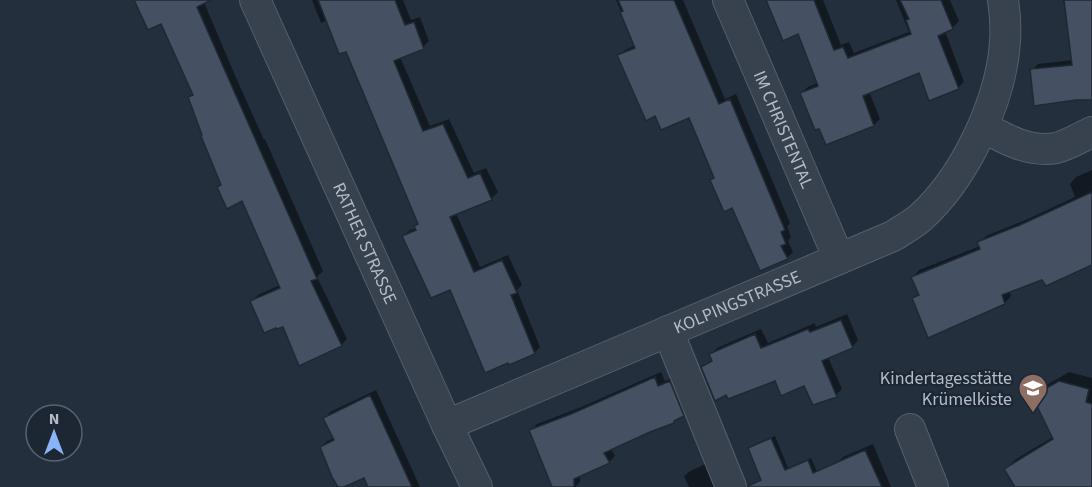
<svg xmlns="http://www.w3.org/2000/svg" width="1092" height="487" viewBox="0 0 1092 487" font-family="'Source Sans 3',sans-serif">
  <rect width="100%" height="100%" fill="#242f3e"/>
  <path fill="#0007" d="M136 0H203L234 73 264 140 265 139 323 271 317 277 347 339 341 345 283 325 252 301 258 295 280 285 243 199 223 184 190 98 194 94 162 22Z
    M312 0H403L411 20 420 17 429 41 423 47 400 57 430 126 449 119 474 173 486 168 498 192 492 198 456 213 480 267 508 255 522 285 517 290 540 347 534 353 450 288 404 236 410 230 417 228 419 223 346 50 328 20 321 23Z
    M616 0H683L725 99 736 94 790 223 787 226 791 237 788 241 793 252 787 258 733 206 715 177 690 117 656 114 619 56 625 50 636 45Z
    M768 0H823L841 45 849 42 854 53 909 32 896 0H950L959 21 952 28 945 31 964 82 958 88 920 72 869 91 880 119 874 125 801 93 808 87 818 83 799 32Z
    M1063 0H1092V96L1032 70 1038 64 1073 60 1067 9H1065Z
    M1092 170V263L1043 278 1009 291 1011 296 1005 303 914 298 920 292 913 277 919 270 980 246 979 243 986 236 1028 219 1075 197 1070 184 1076 177Z
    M847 314 858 340 852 347 828 357 842 389 836 395 805 384 703 367 713 359 711 354 717 348 761 329 768 343 815 323 816 327Z
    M661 372 665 381 676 376 689 409 674 421 611 449 615 456 609 462 580 474V482L575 487H553L531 430 537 424 579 408Z
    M1069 372 1092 378V487H1017L1006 469 1016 459 1053 437 1034 397 1043 387Z
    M376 390 420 487H369L364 477 340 487 321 447 327 441 335 438 325 418 330 412Z
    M775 436 788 468 811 458 822 483 818 487H766L750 448 753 445Z
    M873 444 891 487H846L836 464 843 457Z
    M710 462 720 487H689L684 476 690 471Z"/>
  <path fill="#455162" stroke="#1f2835" stroke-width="1.5" d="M134 0H211L197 7 317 279 311 281 342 346 299 366 283 327 277 329 276 328 264 333 250 301 280 288 242 201 227 209 217 187 221 185 201 136 202 135 188 97 193 95 161 24 148 30Z
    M318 0H395L405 25 414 22 424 49 394 61 423 131 443 124 468 178 480 173 492 200 450 217 474 272 502 260 517 293 511 295 535 354 509 365 508 363 485 373 450 290 431 298 402 236 416 230 414 226 418 224 346 52 339 54Z
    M618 0H674L719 104 730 99 785 230 781 232 786 244 781 246 788 259 760 271 732 208 724 212 710 180 714 178 689 118 661 130 655 116 646 121 617 55 635 48 620 12 623 11Z
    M766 0H814L834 50 843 47 848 58 911 34 906 20 909 19 900 0H941L953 29 938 36 959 89 929 101 919 73 863 96 874 126 826 145 819 129 815 130 800 93 818 86 798 34 783 41Z
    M1064 0H1092V100H1076L1034 106 1030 69 1072 65Z
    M1092 192V265L1046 286 1042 280 1002 295 1005 304 928 338 912 298 919 295 911 277 980 249 977 242 1020 225Z
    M841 320 853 348 822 361 837 397 813 405 804 386 781 396 775 381 728 399 726 395 715 401 701 367 712 361 709 354 755 334 761 348 808 329 810 332Z
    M655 377 658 386 670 381 684 416 674 421V423L650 432 604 453 610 463 574 479V487H552L529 430 571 414Z
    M1059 381 1089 389 1086 402 1092 404V487H1015L1004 469 1053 439 1032 396Z
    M370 395 412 487H368L364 478 344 487H338L332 477 320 447 334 440 323 418Z
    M771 438 785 470 808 460 813 473 865 450 882 487H748V486L761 480 748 448Z"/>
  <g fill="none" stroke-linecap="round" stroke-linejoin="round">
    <g stroke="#565f6c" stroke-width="32">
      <g id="street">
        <path id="s1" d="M255 0 447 425 477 487"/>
        <path id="s2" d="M728 0 839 259"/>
        <path d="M983 127C1005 139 1030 153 1056 148 1068 145 1081 137 1092 132"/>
        <path d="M668 331 731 487"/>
        <path id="s3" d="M447 425 893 236C902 230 912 225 920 218 965 178 1001 101 1005 42 1006 28 1005 13 1003 0"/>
        <path d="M910 429 933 487"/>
      </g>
    </g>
    <use href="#street" stroke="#38414e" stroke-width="30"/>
  </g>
  <defs>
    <g id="school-pin" transform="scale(1.5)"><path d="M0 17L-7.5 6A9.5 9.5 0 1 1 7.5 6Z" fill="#8d6e63" stroke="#1d2633"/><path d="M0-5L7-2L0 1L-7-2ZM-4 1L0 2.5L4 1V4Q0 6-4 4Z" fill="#fff"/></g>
  </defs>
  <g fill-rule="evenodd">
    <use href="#school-pin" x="1033" y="388"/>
  </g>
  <g text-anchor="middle" stroke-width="4.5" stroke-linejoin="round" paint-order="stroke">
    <g font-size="18" fill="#b4bcc9" stroke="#1d2633">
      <text dy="6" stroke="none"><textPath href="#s2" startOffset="141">IM CHRISTENTAL</textPath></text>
      <text dy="6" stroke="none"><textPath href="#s1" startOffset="267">RATHER STRASSE</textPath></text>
      <text dy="6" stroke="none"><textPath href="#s3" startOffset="315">KOLPINGSTRASSE</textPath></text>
    </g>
    <g font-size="18" fill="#b4bcc9" stroke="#1d2633" text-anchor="end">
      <text x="1012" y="384">Kindertagesstätte<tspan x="1012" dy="21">Krümelkiste</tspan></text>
    </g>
  </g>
  <g transform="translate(54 433)"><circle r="28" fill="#1d2633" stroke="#59626f" stroke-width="1.5"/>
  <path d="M0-4.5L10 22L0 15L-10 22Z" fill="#8ab4f8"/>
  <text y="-9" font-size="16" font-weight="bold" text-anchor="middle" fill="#b4bcc9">N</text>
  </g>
</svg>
